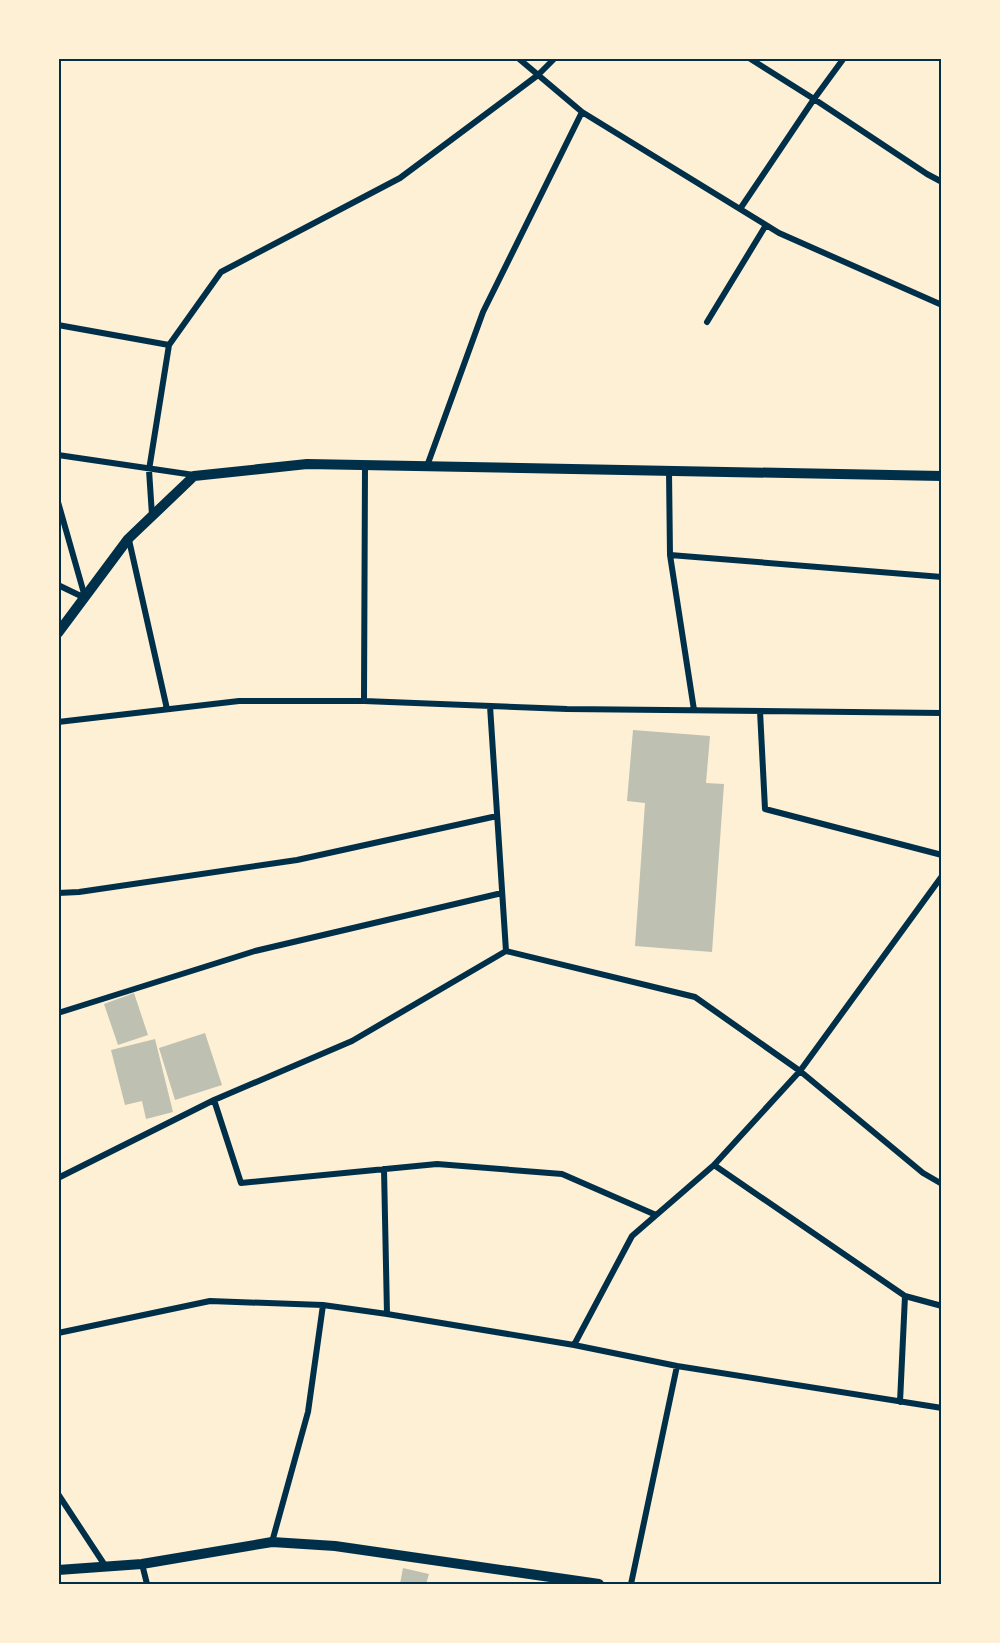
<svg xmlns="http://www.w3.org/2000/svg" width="1000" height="1643" viewBox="0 0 1000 1643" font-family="'Roboto Serif',serif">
  <rect width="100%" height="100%" fill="#fdf0d5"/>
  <path fill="#bec0b2" d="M633 730 710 736 706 783 724 784 712 952 635 946 645 803 627 801Z
    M134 993 148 1035 118 1045 104 1004Z
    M205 1033 222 1085 175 1100 159 1048Z
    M155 1039 173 1112 146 1119 142 1101 125 1105 111 1050Z
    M403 1568 429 1574 426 1584H400Z"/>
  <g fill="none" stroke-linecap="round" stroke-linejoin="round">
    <path stroke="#003049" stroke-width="6" d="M518 58 582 112 779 233 942 305
      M749 58 814 99 927 174 942 182
      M740 209 814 99 844 58
      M707 322 766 225
      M58 325 169 345
      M58 455 194 475
      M427 466 483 312 582 112
      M669 471 670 555 942 577
      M58 502 85 597
      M152 515 149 470 169 345 221 272 400 178 538 75 555 58
      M129 540 167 709
      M670 555 694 710
      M58 585 85 598
      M364 701 365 466
      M490 706 506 951 695 997 800 1071 923 1173 942 1184
      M760 711 765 809 942 855
      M58 722 239 701H364L567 709 942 713
      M58 893 79 892 297 860 497 816
      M58 1013 255 951 502 893
      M214 1100 241 1183 437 1164 562 1174 656 1215
      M714 1165 905 1296 900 1402
      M384 1169 387 1314
      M58 1178 214 1100 352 1041 506 951
      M905 1296 942 1306
      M58 1333 210 1301 323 1305 387 1314 574 1345 677 1366 942 1408
      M574 1345 632 1236 714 1165 800 1071 942 876
      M58 1494 106 1567
      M272 1542 308 1412 323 1305
      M142 1564 147 1584
      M631 1584 677 1366"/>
    <path stroke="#003049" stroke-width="10" d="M58 633 128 539 194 476 307 464 942 476
      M58 1570 142 1564 272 1542 335 1546 599 1584"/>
  </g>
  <rect width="1000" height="1643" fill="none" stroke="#fdf0d5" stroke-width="120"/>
  <rect x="60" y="60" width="880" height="1523" fill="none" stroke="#003049" stroke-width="2"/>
</svg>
